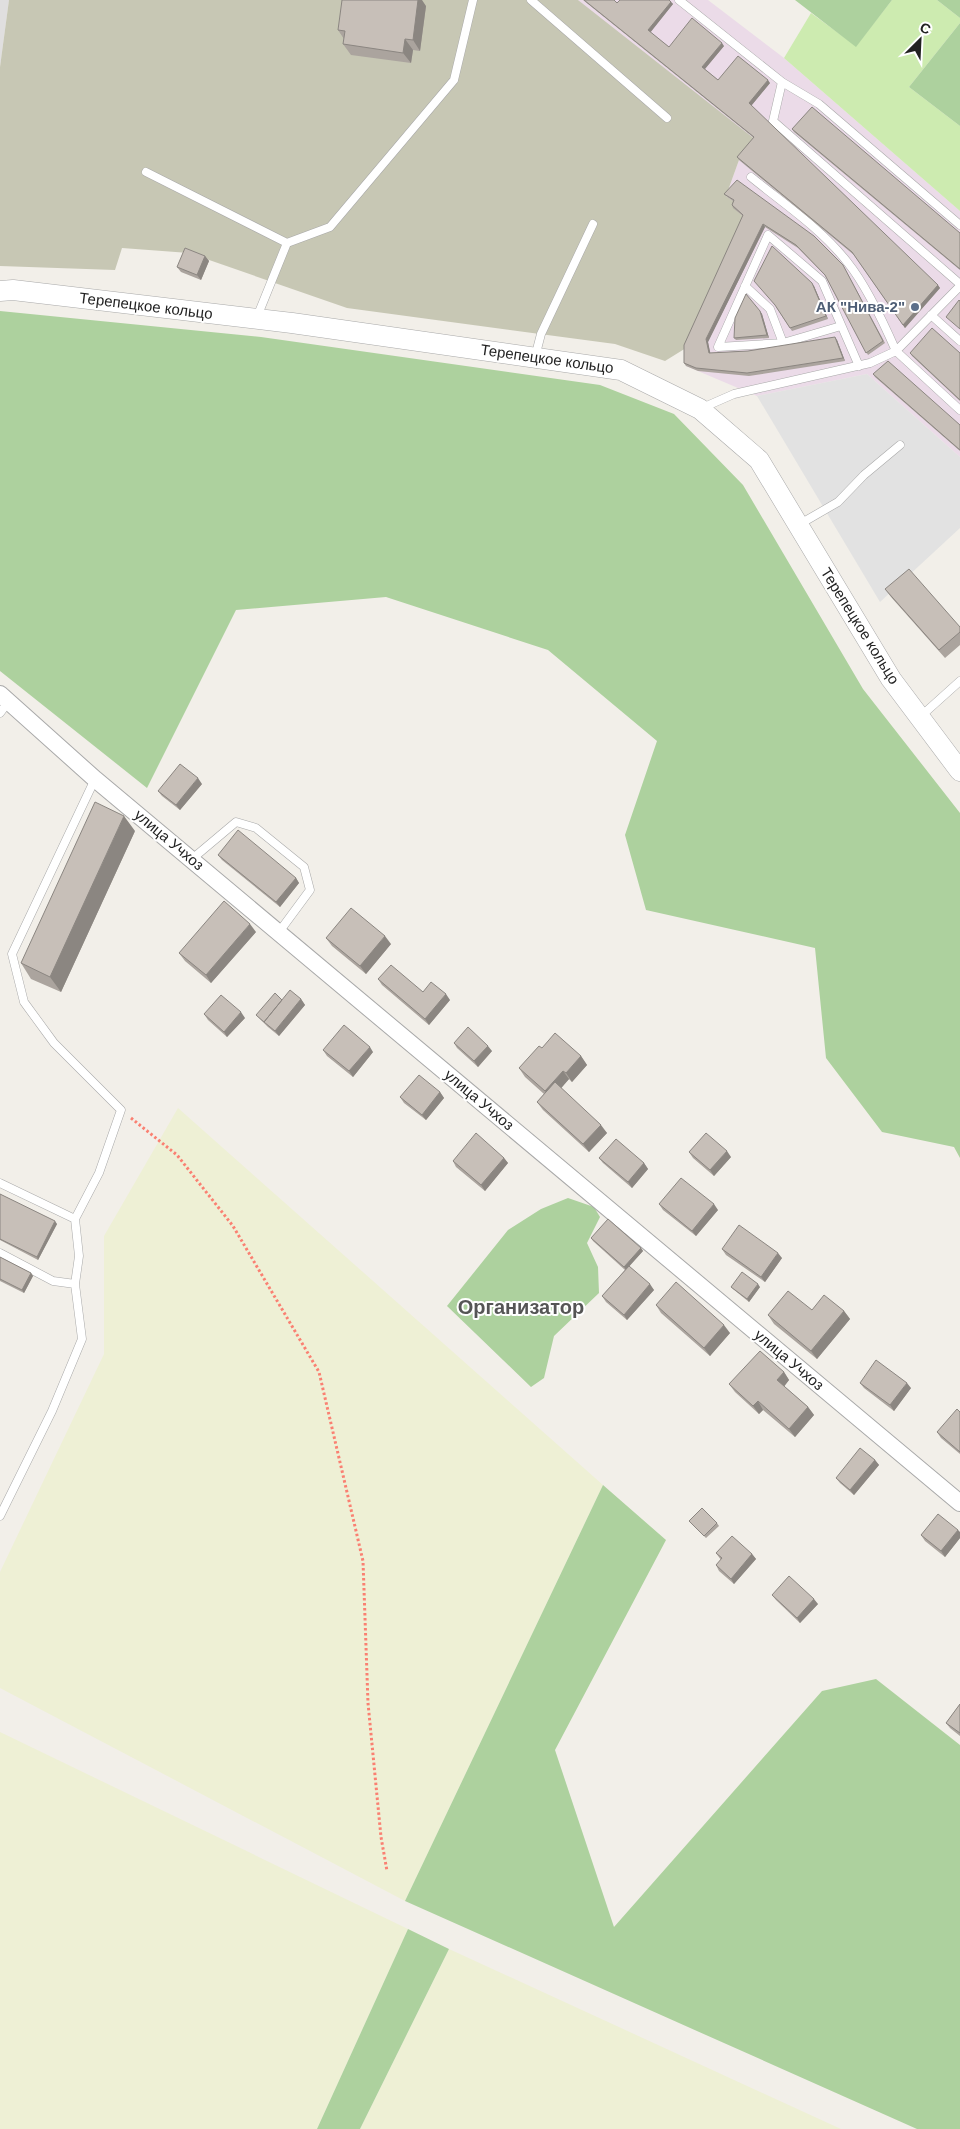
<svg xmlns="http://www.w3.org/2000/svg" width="960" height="2129" viewBox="0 0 960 2129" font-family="Helvetica,sans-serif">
  <rect width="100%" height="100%" fill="#f2efe9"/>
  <path fill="#e0dfdf" d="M0 0H9L0 67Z"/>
  <path fill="#ebdbe8" d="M578 0H708L784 58 960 211V457L867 374 757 396 686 366V348L733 208 726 196 739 160Z"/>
  <path fill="#c7c7b4" d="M9 0H578L756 140 739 160 726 196 736 203 734 208 745 218 686 348 665 361 615 344 347 308 189 253 122 248 115 270 0 266V67Z"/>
  <path fill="#eef0d5" d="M178 1108 603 1485 405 1901 0 1688V1572L104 1354V1236Z
    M0 1732 408 1929 317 2129H0Z
    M449 1949 841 2129H360Z"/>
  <path fill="#cdebb0" d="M892 0H937L960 18V23L909 87 960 126V211L784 58 811 13 856 46Z"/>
  <path fill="#add19e" d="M795 0H892L856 47Z
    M937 0H960V18Z
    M960 23V126L909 87Z
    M0 311 261 337 600 385 674 414 743 485 863 689 960 813V1158L954 1147 882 1132 826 1058 815 948 646 910 625 835 657 741 548 650 386 597 236 610 147 788 0 671Z
    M568 1198 594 1207 600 1217 587 1243 598 1267 599 1293 554 1336 544 1378 531 1387 447 1306 508 1230 541 1209Z
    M603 1485 666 1540 555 1750 614 1927 822 1691 876 1679 960 1745V2129H917L405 1901Z
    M408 1929 449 1949 360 2129H317Z"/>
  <path fill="#e2e2e2" d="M867 374 960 457V528L880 602 757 396Z"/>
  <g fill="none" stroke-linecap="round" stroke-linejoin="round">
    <g stroke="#a9a9a9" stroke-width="9">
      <path id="service" d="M531 0 667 118
        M679 0 782 82 773 121 960 284
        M782 82 819 104 960 225
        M146 172 287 243 257 317
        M751 177C784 204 822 229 848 263 865 284 885 326 896 351L960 286
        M287 243 330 227 454 80 473 0
        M745 286 770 309 783 343
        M931 315 960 341
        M841 326 783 343 718 347 768 235 822 281 859 366
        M535 357 541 334 593 224
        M702 408 734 394 870 363 896 351 960 410
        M800 524 838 502 864 475 900 445
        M0 713 9 701
        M920 717 960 681
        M192 859 236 822 256 828 304 867 310 890 279 932
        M0 1183 75 1219 79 1256 75 1284 53 1281 0 1253
        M75 1219 99 1173 121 1110 54 1043 24 1002 12 954 95 779
        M0 1516 52 1411 82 1339 75 1284"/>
    </g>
    <g stroke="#a9a9a9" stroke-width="18">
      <path id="minor" d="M0 694 95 779 960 1503"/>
    </g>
    <g stroke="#a9a9a9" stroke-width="21">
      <path id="tertiary" d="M0 291 13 290 292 323 621 370 700 409 759 460 891 679 960 771"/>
    </g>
    <path stroke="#fa8072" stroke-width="3" stroke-dasharray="2.5 2.5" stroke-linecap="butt" d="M131 1118 177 1155 233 1226 319 1372 363 1561 368 1703 381 1837 387 1871"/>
    <use href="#service" stroke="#fff" stroke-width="8"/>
    <use href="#minor" stroke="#fff" stroke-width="16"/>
    <use href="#tertiary" stroke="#fff" stroke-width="20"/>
  </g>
  <path fill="#aba49e" d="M583 0H614L617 3 671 2 673 4 650 32 669 47 724 46 705 69 718 80 770 83 751 106 940 288 905 328 854 255 739 160 737 157 754 138Z
    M426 6 420 51 413 50 411 63 351 55 343 44 344 39 338 30Z
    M792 129 960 233V270L794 132Z
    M724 194 843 265 885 343 868 355 826 276 798 248 765 227 708 342 710 353 748 351 837 340 845 361 749 376 698 371 686 366 684 363 743 216 733 208 732 205 733 201 726 196Z
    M205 256 209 261 201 280 181 272 177 267Z
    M814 286 828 319 792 331 776 307Z
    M760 311 762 314 769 338 736 340 734 338Z
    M910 353H960V401L912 356Z
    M873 374 960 425V451L875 377Z
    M885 589 960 627V645L945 658 891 597Z
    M202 784 180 810 162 796 158 791Z
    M135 831 61 992 31 979 21 963Z
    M218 855 296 878 299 883 280 907 222 860Z
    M256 932 211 983 185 961 179 953Z
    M326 938 391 944 366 974 332 946Z
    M378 979 423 992 450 1000 429 1025 382 985Z
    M301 999 305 1005 279 1036 268 1027 256 1015 282 1000Z
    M204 1014 245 1018 227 1037 208 1020Z
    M454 1043 492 1051 478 1067 457 1048Z
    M542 1048 581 1056 587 1065 572 1082 569 1079 561 1088 607 1133 589 1152 543 1110 537 1102 544 1094 525 1077 519 1068Z
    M323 1050 373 1052 353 1077 327 1056Z
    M440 1092 444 1098 426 1120 404 1103 400 1097Z
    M689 1152 731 1157 714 1176 693 1158Z
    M504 1158 508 1163 485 1191 456 1167 453 1161Z
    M599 1158 644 1163 648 1169 632 1188 603 1163Z
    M0 1194 57 1224 38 1260 0 1240Z
    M659 1204 718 1210 696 1236 663 1210Z
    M591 1238 641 1248 643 1251 629 1266 654 1290 627 1320 606 1302 602 1296 625 1270 593 1241Z
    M722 1249 782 1258 765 1282 726 1255Z
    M0 1257 31 1273 33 1276 24 1293 0 1281Z
    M731 1287H760L749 1302 733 1289Z
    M656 1305 730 1333 710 1356 661 1313Z
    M812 1310 844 1311 850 1319 817 1359 774 1324 768 1315Z
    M784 1372 789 1380 784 1386 808 1407 814 1415 795 1437 763 1410 759 1414 735 1392 729 1384Z
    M860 1383 911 1388 894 1411 864 1388Z
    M960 1412V1454L941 1438 937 1432Z
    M875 1460 879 1465 854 1495 840 1483 836 1478Z
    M689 1521 717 1523 719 1526 706 1538Z
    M960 1532V1538L945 1557 925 1541 921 1535Z
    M716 1553 752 1554 756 1559 734 1584 719 1571 716 1565 721 1560Z
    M772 1595 818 1604 800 1623 776 1600Z
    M960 1704V1736L950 1728 946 1723Z"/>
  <path fill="#8b8681" d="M415 0H422L426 6 420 51 413 40Z
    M671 2 673 4 650 33 648 30Z
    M405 39 413 50 411 63 403 53Z
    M722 43 724 46 704 70 702 67Z
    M768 80 770 83 751 106 749 103Z
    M763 224 765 227 708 342 711 356 709 353 706 339Z
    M205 256 209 261 201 280 197 275Z
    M812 283 814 286 828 319 826 316Z
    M938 285 940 288 905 328 903 325Z
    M760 311 762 314 769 338 767 335Z
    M835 337 837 340 845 361 843 358Z
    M198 778 202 784 180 810 176 805Z
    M124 816 135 831 61 992 50 977Z
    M296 878 299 883 280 907 276 902Z
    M250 924 256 932 211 983 206 975Z
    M385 936 391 944 366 974 360 966Z
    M446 994 450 1000 429 1025 425 1019Z
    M301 999 305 1005 279 1036 275 1031Z
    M241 1012 245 1018 227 1037 224 1032Z
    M488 1046 492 1051 478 1067 474 1061Z
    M370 1047 373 1052 353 1077 349 1071Z
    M581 1056 587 1065 572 1082 566 1073Z
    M563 1071 569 1079 551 1100 545 1091Z
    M440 1092 444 1098 426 1120 422 1115Z
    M601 1125 607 1133 589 1152 583 1144Z
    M727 1151 731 1157 714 1176 710 1170Z
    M504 1158 508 1163 485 1191 481 1185Z
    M644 1163 648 1169 632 1188 628 1182Z
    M714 1204 718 1210 696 1236 692 1231Z
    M55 1221 57 1224 38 1260 37 1257Z
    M641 1248 643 1251 626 1270 624 1267Z
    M778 1253 782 1258 765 1282 761 1277Z
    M31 1273 33 1276 24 1293 22 1290Z
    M650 1284 654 1290 627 1320 624 1315Z
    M758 1284 760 1287 749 1302 747 1299Z
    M844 1311 850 1319 817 1359 811 1351Z
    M724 1325 730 1333 710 1356 704 1348Z
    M784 1372 789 1380 783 1388 777 1380Z
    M907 1383 911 1388 894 1411 890 1405Z
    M758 1401 763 1410 759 1414 753 1406Z
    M808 1407 814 1415 795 1437 789 1429Z
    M875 1460 879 1465 854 1495 850 1490Z
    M958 1530 960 1532V1538L945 1557 941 1551Z
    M752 1554 756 1559 734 1584 731 1579Z
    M814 1599 818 1604 800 1623 797 1618Z"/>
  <path fill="#c7bfb8" stroke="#8b8681" d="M342 0H418L413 40 405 39 403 53 343 44 345 31 338 30Z
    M584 0H614L617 3 620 0H669L671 2 648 30 669 47 692 18 722 43 702 67 718 80 738 56 768 80 749 103 938 285 903 325 852 252 737 157 754 137Z
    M812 107 960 233V269L792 129Z
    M737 180 814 236 843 265 883 341 866 353 825 275 796 245 763 224 706 339 709 353 748 351 835 337 843 358 747 373 696 368 684 363V345L743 215 732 205 734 200 724 194Z
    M772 246 812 283 826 316 790 328 775 305 754 281Z
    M185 248 205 256 197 275 177 267Z
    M746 294 760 311 767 335 734 338 735 318Z
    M959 300 960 301V329L946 317Z
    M932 328 960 353V400L910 353Z
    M888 361 960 425V450L873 374Z
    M909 569 960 627V632L939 650 885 589Z
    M180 764 198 778 176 805 158 791Z
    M95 802 124 816 50 977 21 963Z
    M238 830 296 878 276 902 218 855Z
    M224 901 250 924 206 975 179 953Z
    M351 908 385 936 360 966 326 938Z
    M391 965 423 992 431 982 446 994 425 1019 378 979Z
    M290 990 301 999 275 1031 264 1022Z
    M275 993 282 1000 264 1022 256 1015Z
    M221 995 241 1012 224 1032 204 1014Z
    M344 1025 370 1047 349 1071 323 1050Z
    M468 1027 488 1046 474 1061 454 1043Z
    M555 1033 581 1056 566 1073 563 1071 545 1091 519 1068 539 1046 542 1048Z
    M419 1075 440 1092 422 1115 400 1097Z
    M555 1082 601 1125 583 1144 537 1102Z
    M476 1133 504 1158 481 1185 453 1161Z
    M706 1133 727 1151 710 1170 689 1152Z
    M616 1139 644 1163 628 1182 599 1158Z
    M681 1178 714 1204 692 1231 659 1204Z
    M0 1194 55 1221 37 1257 0 1239Z
    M608 1219 641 1248 624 1267 591 1238Z
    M739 1225 778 1253 761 1277 722 1249Z
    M0 1257 31 1273 22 1290 0 1279Z
    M629 1266 650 1284 624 1315 602 1296Z
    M742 1272 758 1284 747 1299 731 1287Z
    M676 1282 724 1325 704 1348 656 1305Z
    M788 1291 812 1310 824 1295 844 1311 811 1351 768 1315Z
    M760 1351 784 1372 777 1380 808 1407 789 1429 758 1401 753 1406 729 1384Z
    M876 1360 907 1383 890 1405 860 1383Z
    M957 1409 960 1412V1452L937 1432Z
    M860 1448 875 1460 850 1490 836 1478Z
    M702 1508 717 1523 704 1536 689 1521Z
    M938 1514 958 1530 941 1551 921 1535Z
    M732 1536 752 1554 731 1579 716 1565 722 1558 716 1553Z
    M789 1576 814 1599 797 1618 772 1595Z
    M960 1704V1733L946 1723Z"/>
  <circle fill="#5c6f8a" stroke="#fff" stroke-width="2" cx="915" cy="307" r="5"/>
  <g text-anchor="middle" stroke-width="4" stroke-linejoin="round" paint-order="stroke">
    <g font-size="15" fill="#222" stroke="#fff">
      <text transform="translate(146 306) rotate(7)" y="5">Терепецкое кольцо</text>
      <text transform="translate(547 359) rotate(8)" y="5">Терепецкое кольцо</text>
      <text transform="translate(860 626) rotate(58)" y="5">Терепецкое кольцо</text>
      <text transform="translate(169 840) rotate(40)" y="5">улица Учхоз</text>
      <text transform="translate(479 1100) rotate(40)" y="5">улица Учхоз</text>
      <text transform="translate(789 1360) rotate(40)" y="5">улица Учхоз</text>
    </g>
    <g font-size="15" font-weight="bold" fill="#4e5e75" stroke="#fff" text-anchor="end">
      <text x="905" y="312">АК "Нива-2"</text>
    </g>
    <g font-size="20" font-weight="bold" fill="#555" stroke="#fff">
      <text x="521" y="1314">Организатор</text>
    </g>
  </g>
  <g transform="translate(920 40) rotate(24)" stroke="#ffffff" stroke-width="4" paint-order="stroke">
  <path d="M0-4L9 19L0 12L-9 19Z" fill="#222222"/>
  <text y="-8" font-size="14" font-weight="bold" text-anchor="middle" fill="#222222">С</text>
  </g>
</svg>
